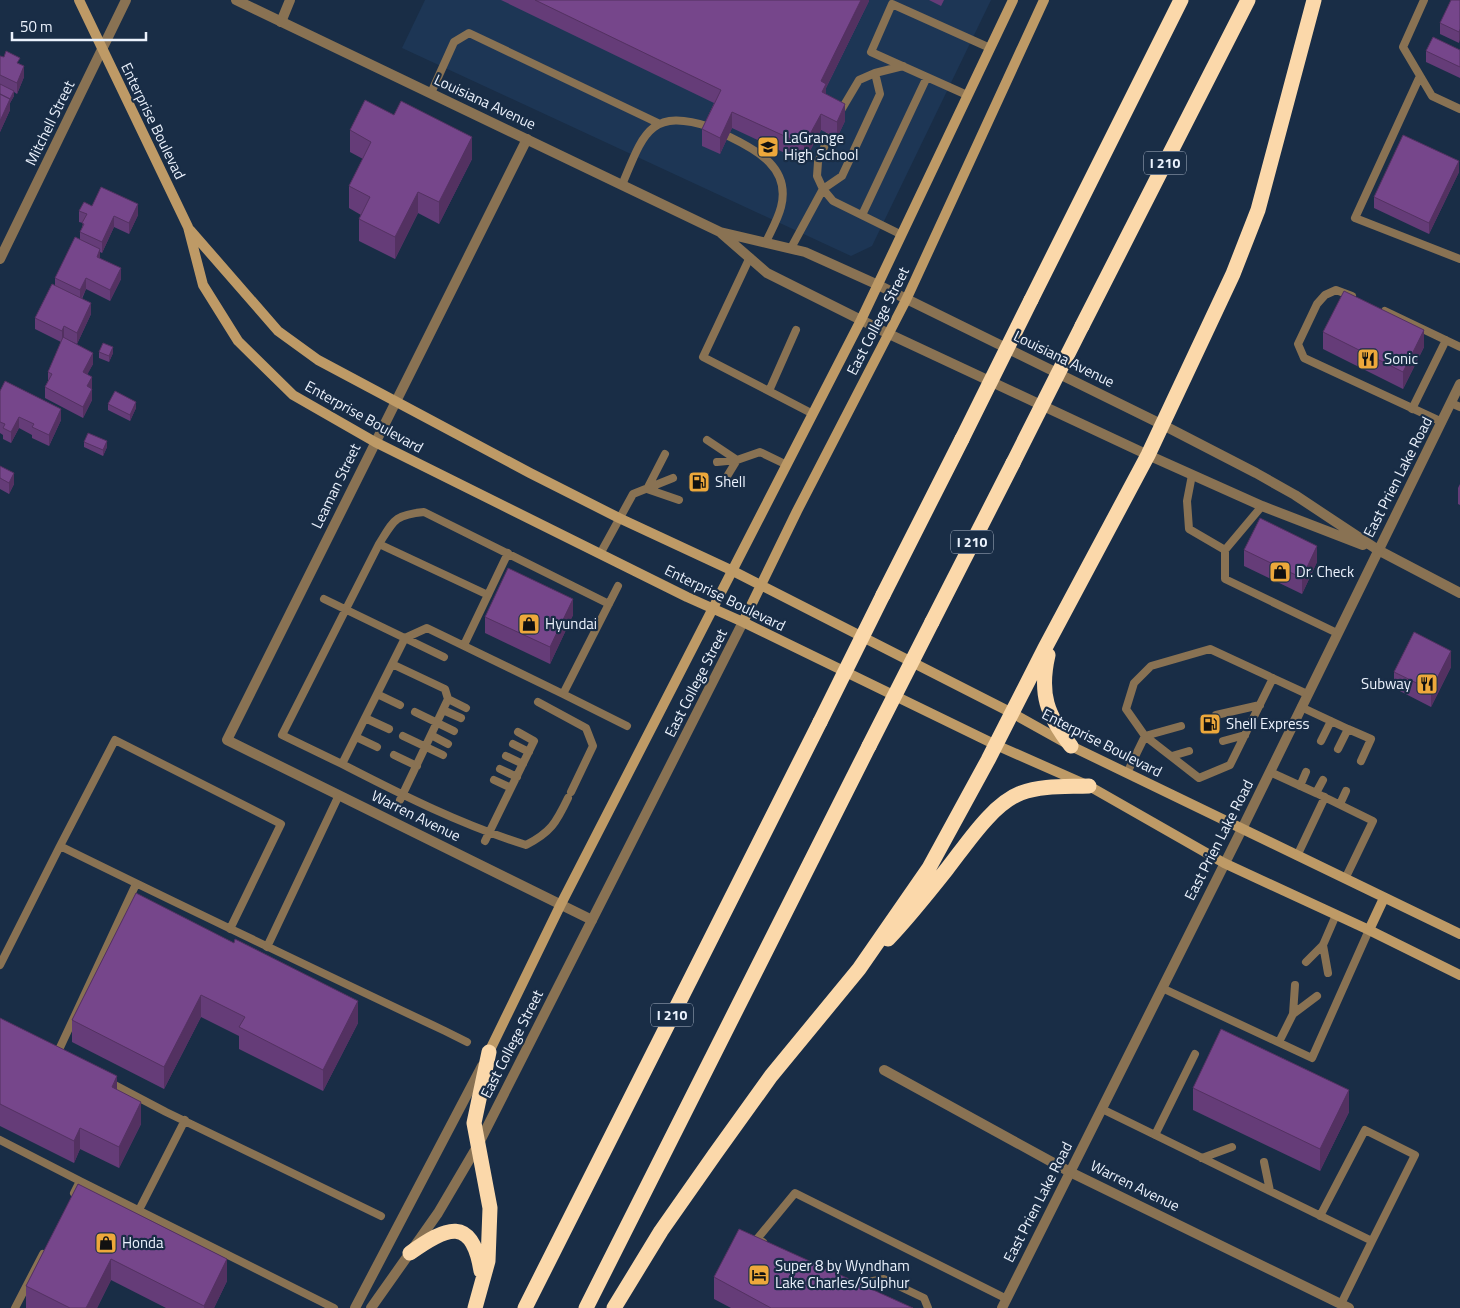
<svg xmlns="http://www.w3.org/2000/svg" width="1460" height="1308" viewBox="0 0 1460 1308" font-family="'Titillium Web',sans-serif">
  <rect width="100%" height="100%" fill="#192d46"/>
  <path fill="#1d3655" d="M425 0H991L872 246 851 256 402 48Z"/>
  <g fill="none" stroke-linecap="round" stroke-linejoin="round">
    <path stroke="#897253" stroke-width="8" d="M1424 0 1403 47 1432 96 1460 109
      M1420 76 1355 218 1460 259
      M431 93 454 42 469 33 658 123
      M967 95 871 52 892 4 990 48
      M840 112 859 80 875 73 903 66
      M829 135 818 162 817 176 823 189 833 201 900 234
      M728 136C757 150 791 168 781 207 778 219 771 231 766 242
      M622 185C643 135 649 107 710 127
      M862 215 927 77
      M791 248 823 189 842 176 880 94 875 73
      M750 257 703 357 813 414
      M1352 296 1336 290 1325 295 1317 304 1298 344 1304 358 1442 422
      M1385 311 1460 347
      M769 391 796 330
      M1451 403 1460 407
      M1412 409 1446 340
      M707 440 737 460 723 483
      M665 454 647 489 679 500
      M717 462 737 460 760 452 787 465
      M1192 475 1187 501 1189 529 1225 550 1262 506
      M379 544 488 595
      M1225 550V579L1337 633
      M600 554 633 494 673 478
      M618 586 563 694 627 726
      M324 599 444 657
      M464 645 508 553
      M392 664 445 689 448 699 400 800
      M377 694 400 705
      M563 694 427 628 405 638 342 764C402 795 462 825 526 845 551 832 556 823 568 798
      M448 699 466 708
      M538 702 586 728 593 746 571 792
      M1301 707 1348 729 1338 749
      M443 710 461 718
      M415 712 454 731
      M1216 715 1260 705
      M365 718 389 729
      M1348 729 1371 739 1361 761
      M431 735 448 744
      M403 736 443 755
      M1145 736 1199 778 1230 765 1273 678
      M1145 736 1181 726
      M356 737 377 747
      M1223 741 1245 735
      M1321 741 1331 721
      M513 744 529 752
      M394 755 417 766
      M506 756 523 764
      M1172 756 1189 751
      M342 764 282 735 379 544C394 520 394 515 424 512L609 604
      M500 769 517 777
      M1270 772 1316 793 1323 780
      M1127 773 1145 736 1126 709 1134 683 1151 666 1210 649 1307 694
      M494 780 511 788
      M1300 786 1306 772
      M1316 793 1373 821 1345 879
      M1340 804 1346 791
      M485 841 534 741 518 732
      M1297 856 1325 797
      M230 929 281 824 115 740 60 846C188 909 316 970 445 1031L467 1042
      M1323 945 1328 973
      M267 947 339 795
      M1306 962 1323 945 1336 915
      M0 965 60 846
      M1162 988 1312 1058 1369 930
      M1293 1014 1317 996
      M1279 1042 1293 1014 1295 985
      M57 1054 136 884
      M109 1082 166 1112 381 1216
      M1102 1109 1372 1241 1341 1304
      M1155 1135 1195 1054
      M0 1140 80 1181
      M1202 1158 1232 1147
      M1264 1162 1270 1191
      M74 1193 80 1181 334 1308
      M139 1210 185 1120
      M1320 1216 1365 1130 1415 1155 1372 1241
      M763 1242 757 1239 795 1193 1007 1299
      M851 1285 884 1279 924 1298 928 1308
      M15 1308 43 1254"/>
    <path stroke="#897253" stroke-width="10" d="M281 22 290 0
      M527 139 227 740 592 920
      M0 259 126 0
      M1378 550 1460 593
      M884 1070 1070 1172 1349 1308"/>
    <path stroke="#897253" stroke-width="10" d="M236 0 720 232 805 252 876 284 1163 425 1256 473 1295 495 1378 550
      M721 233 767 273 889 334 1148 455 1262 506 1363 545
      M355 1308 482 1066
      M371 1308 438 1213 478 1145 743 622
      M1002 1308 1242 829 1460 384"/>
    <path stroke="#be9a66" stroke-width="10" d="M79 0 188 227 203 285 238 341 293 395 375 442 687 597 743 622 996 745 1089 786 1224 863 1369 930 1460 975
      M190 230 278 331 318 360 530 473 619 518 733 571 1012 713 1071 746 1460 934
      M743 622 797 511 906 300 1044 0
      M1369 930 1384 898
      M489 1052 561 904 861 320 1013 0"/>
    <path stroke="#fbd8aa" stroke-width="15" d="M1031 300 1181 0
      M1082 326 1248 0
      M883 595 962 439
      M932 622 1013 463
      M1048 655C1039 694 1047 715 1071 746
      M888 939C909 917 928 893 947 869 966 845 992 804 1021 793 1042 785 1067 787 1089 786
      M410 1253C446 1227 472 1215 481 1271
      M475 1308 488 1261 490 1208 474 1123 489 1052
      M525 1308 820 722
      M586 1308 869 746
      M614 1308 661 1231 715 1154 771 1076 859 969 929 868 988 760 1045 648 1148 455 1233 274 1258 210 1314 0"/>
    <path stroke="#fbd8aa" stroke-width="15" d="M962 439 1031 300
      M1013 463 1082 326
      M820 722 883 595
      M869 746 932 622"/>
  </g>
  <path fill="#653c78" d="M501 0H869V1L826 88V94L845 121 837 138 821 130 804 162 732 128 720 154 702 146V129L714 103Z
    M929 0H944L941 6Z
    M1460 0 1459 43 1440 34V23Z
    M1460 50V78L1426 62V51Z
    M0 56 20 64 24 77 17 94 14 92V96L10 103V110L0 132Z
    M350 130 472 159 439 224 418 213 395 259 359 241V219L361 215 349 208V186L363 159 350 152Z
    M1459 172 1429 234 1374 208V197Z
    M92 206 138 215 129 234 114 227 102 253 100 252V258L121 279 110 301 86 289 82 299 91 314 77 344 64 338 93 364 87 374 92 388V400L83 418 45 398V387L48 381V372L61 342 35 329V318L55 286V278L80 239V232L82 228 83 223 79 222V211Z
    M1323 332 1424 347 1403 389 1323 349Z
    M99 352 113 353 109 362 99 358Z
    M0 391 61 420 49 446 32 438V435L19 428 11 443 3 439V435L0 433Z
    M108 404 136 408 130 421 108 410Z
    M84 442 107 447 103 456 84 447Z
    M0 466 14 484 9 494 0 489Z
    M1460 484V505L1458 504V488Z
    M1244 550 1317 562 1302 594 1244 566Z
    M573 615 550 664 485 633V617Z
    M1451 667 1431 707 1394 688V672Z
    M136 893 358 1023 323 1091 239 1049V1036L201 1017 164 1089 72 1042V1020Z
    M0 1018 117 1090 141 1124 119 1168 80 1149 74 1163 0 1126Z
    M1193 1088 1349 1112 1320 1171 1193 1110Z
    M78 1184 227 1281 214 1308H166L111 1280 97 1308H26V1286Z
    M714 1277 913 1308H731L714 1299Z"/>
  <path fill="#533161" d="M861 0H869V1L826 88V100L822 95 821 81Z
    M1460 29V40L1459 43V32Z
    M24 66V77L17 94V83Z
    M14 91V96L10 103V110L0 132V121Z
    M845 104V121L837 138V122Z
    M732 112V128L720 154V138Z
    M821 114V130L804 162V145Z
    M472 137V159L439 224V202Z
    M1459 161V172L1429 234V223Z
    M418 192V213L395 259V237Z
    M138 204V215L129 234V223Z
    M114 216V227L102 253V242Z
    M100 249V260L97 257Z
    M121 268V279L110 301V290Z
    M86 278V289L80 301V290Z
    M91 303V314L77 344V333Z
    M64 326V338L62 342V331Z
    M1424 330V347L1403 389V372Z
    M113 347V353L109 362V356Z
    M93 353V364L83 383V372Z
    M92 377V388L87 397V386Z
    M92 389V400L83 418V407Z
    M136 402V408L130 421V415Z
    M61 409V420L49 446V435Z
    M19 417V428L11 443V432Z
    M107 441V447L103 456V450Z
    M14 473V484L9 494V483Z
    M1317 546V562L1302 594V578Z
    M573 599V615L550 664V647Z
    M1451 651V667L1431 707V690Z
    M201 995V1017L164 1089V1067Z
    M358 1001V1023L323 1091V1070Z
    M117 1076V1098L112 1087Z
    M1349 1090V1112L1320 1171V1149Z
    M141 1102V1124L119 1168V1147Z
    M80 1128V1149L74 1163V1141Z
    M111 1259V1280L97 1308H86Z
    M227 1259V1281L214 1308H204V1306Z"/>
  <path fill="#76468b" stroke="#533161" d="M535 0H861L821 81 826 84 822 92 845 104 837 122 821 114 804 145 732 112 720 138 702 129 721 90Z
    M1451 0H1460V29L1459 32 1440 23Z
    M1433 37 1460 50V67L1426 51Z
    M6 51 20 58 17 63 24 66 17 83 0 75V56L4 57Z
    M0 84 14 91 10 99 0 94Z
    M0 94 10 99 0 121Z
    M365 100 394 115 401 101 472 137 439 202 418 192 395 237 359 219 370 197 349 186 371 142 350 130Z
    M1403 135 1459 161 1429 223 1374 197Z
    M101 187 138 204 129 223 114 216 102 242 80 232 84 224 82 223 87 214 79 211 84 202 92 206Z
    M75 237 100 249 97 257 121 268 110 290 86 278 80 290 55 278Z
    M52 284 91 303 77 333 64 326 62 331 35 318Z
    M1344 291 1424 330 1403 372 1323 332Z
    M63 337 93 353 83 372 92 377 87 386 92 389 83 407 45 387 52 374 48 372Z
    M103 343 113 347 109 356 99 352Z
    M5 381 61 409 49 435 32 427 34 424 19 417 11 432 3 428 5 424 0 422V391Z
    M115 391 136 402 130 415 108 404Z
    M88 433 107 441 103 450 84 442Z
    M0 466 14 473 9 483 0 478Z
    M1260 518 1317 546 1302 578 1244 550Z
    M508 568 573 599 550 647 485 617Z
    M1414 632 1451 651 1431 690 1394 672Z
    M136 893 234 943 235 939 358 1001 323 1070 239 1027 245 1017 201 995 164 1067 72 1020Z
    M0 1018 117 1076 112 1087 141 1102 119 1147 80 1128 74 1141 0 1104Z
    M1221 1029 1349 1090 1320 1149 1193 1088Z
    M78 1184 227 1259 204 1306 111 1259 86 1308H70L26 1286Z
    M739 1229 913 1308H771L714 1277Z"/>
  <defs>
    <g id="school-square" transform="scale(1.125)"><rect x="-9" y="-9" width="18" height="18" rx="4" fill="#eda83b" stroke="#192d46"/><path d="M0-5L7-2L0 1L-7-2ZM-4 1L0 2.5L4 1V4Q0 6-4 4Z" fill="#111"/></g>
    <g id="restaurant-square" transform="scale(1.125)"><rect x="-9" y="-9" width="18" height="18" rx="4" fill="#eda83b" stroke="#192d46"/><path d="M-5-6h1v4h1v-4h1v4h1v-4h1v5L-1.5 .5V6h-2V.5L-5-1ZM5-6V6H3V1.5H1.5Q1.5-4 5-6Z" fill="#111"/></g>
    <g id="fuel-square" transform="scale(1.125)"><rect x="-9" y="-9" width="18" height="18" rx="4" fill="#eda83b" stroke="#192d46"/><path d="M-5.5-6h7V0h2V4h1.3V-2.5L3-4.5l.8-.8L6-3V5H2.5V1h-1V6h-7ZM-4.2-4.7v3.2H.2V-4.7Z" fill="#111"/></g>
    <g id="shop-square" transform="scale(1.125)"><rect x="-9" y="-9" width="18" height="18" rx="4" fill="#eda83b" stroke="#192d46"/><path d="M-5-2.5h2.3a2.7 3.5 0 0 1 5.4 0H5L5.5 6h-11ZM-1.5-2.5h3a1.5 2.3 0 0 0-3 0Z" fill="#111"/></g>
    <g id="hotel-square" transform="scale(1.125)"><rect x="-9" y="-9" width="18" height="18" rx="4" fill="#eda83b" stroke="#192d46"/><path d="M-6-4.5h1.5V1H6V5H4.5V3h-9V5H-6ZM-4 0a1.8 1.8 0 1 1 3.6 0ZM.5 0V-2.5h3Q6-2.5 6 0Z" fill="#111"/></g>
  </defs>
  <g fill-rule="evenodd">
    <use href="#school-square" x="768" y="147"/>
    <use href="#restaurant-square" x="1368" y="359"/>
    <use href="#fuel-square" x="699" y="482"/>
    <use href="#shop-square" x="1280" y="572"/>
    <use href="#shop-square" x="529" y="624"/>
    <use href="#restaurant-square" x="1427" y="684"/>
    <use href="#fuel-square" x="1210" y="724"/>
    <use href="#shop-square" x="106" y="1243"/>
    <use href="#hotel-square" x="759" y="1275"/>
  </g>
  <g text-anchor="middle" stroke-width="4.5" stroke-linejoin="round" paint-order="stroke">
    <g fill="#192d46" stroke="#acb7c6" stroke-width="1">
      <rect x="1144" y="151.5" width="42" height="23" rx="4"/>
      <rect x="951" y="530.5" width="42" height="23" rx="4"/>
      <rect x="651" y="1003.5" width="42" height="23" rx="4"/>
    </g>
    <g font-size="14" font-weight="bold" fill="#ebf2fd">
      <text x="1165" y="168">I 210</text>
      <text x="972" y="547">I 210</text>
      <text x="672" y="1020">I 210</text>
    </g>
    <g font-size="15" fill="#ebf2fd" stroke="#192d46">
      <text transform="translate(485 102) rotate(25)" y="5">Louisiana Avenue</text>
      <text transform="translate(153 121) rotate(64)" y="5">Enterprise Boulevad</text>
      <text transform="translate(50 123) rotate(-64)" y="5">Mitchell Street</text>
      <text transform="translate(878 321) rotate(-63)" y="5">East College Street</text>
      <text transform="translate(1064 359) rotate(26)" y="5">Louisiana Avenue</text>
      <text transform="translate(364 417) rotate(29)" y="5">Enterprise Boulevard</text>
      <text transform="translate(1398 477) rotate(-63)" y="5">East Prien Lake Road</text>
      <text transform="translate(336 486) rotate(-64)" y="5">Leaman Street</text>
      <text transform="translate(725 598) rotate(26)" y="5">Enterprise Boulevard</text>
      <text transform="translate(696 683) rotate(-63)" y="5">East College Street</text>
      <text transform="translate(1102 743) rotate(27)" y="5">Enterprise Boulevard</text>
      <text transform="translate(416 816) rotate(26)" y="5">Warren Avenue</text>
      <text transform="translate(1219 840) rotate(-63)" y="5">East Prien Lake Road</text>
      <text transform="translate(512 1044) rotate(-63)" y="5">East College Street</text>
      <text transform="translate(1135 1186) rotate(26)" y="5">Warren Avenue</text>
      <text transform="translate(1038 1202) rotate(-63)" y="5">East Prien Lake Road</text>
    </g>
    <g font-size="15" fill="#ebf2fd" stroke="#192d46" text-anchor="start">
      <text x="784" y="143">LaGrange<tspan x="784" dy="17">High School</tspan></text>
      <text x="1384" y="364">Sonic</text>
      <text x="715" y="487">Shell</text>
      <text x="1296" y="577">Dr. Check</text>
      <text x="545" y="629">Hyundai</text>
      <text x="1411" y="689" text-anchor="end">Subway</text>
      <text x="1226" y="729">Shell Express</text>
      <text x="122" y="1248">Honda</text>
      <text x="775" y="1271">Super 8 by Wyndham<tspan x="775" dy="17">Lake Charles/Sulphur</tspan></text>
    </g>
  </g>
  <path d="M12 32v8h134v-8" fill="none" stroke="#ebf2fd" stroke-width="2.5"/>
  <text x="20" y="32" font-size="15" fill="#ebf2fd" stroke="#192d46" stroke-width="4" paint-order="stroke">50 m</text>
</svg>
